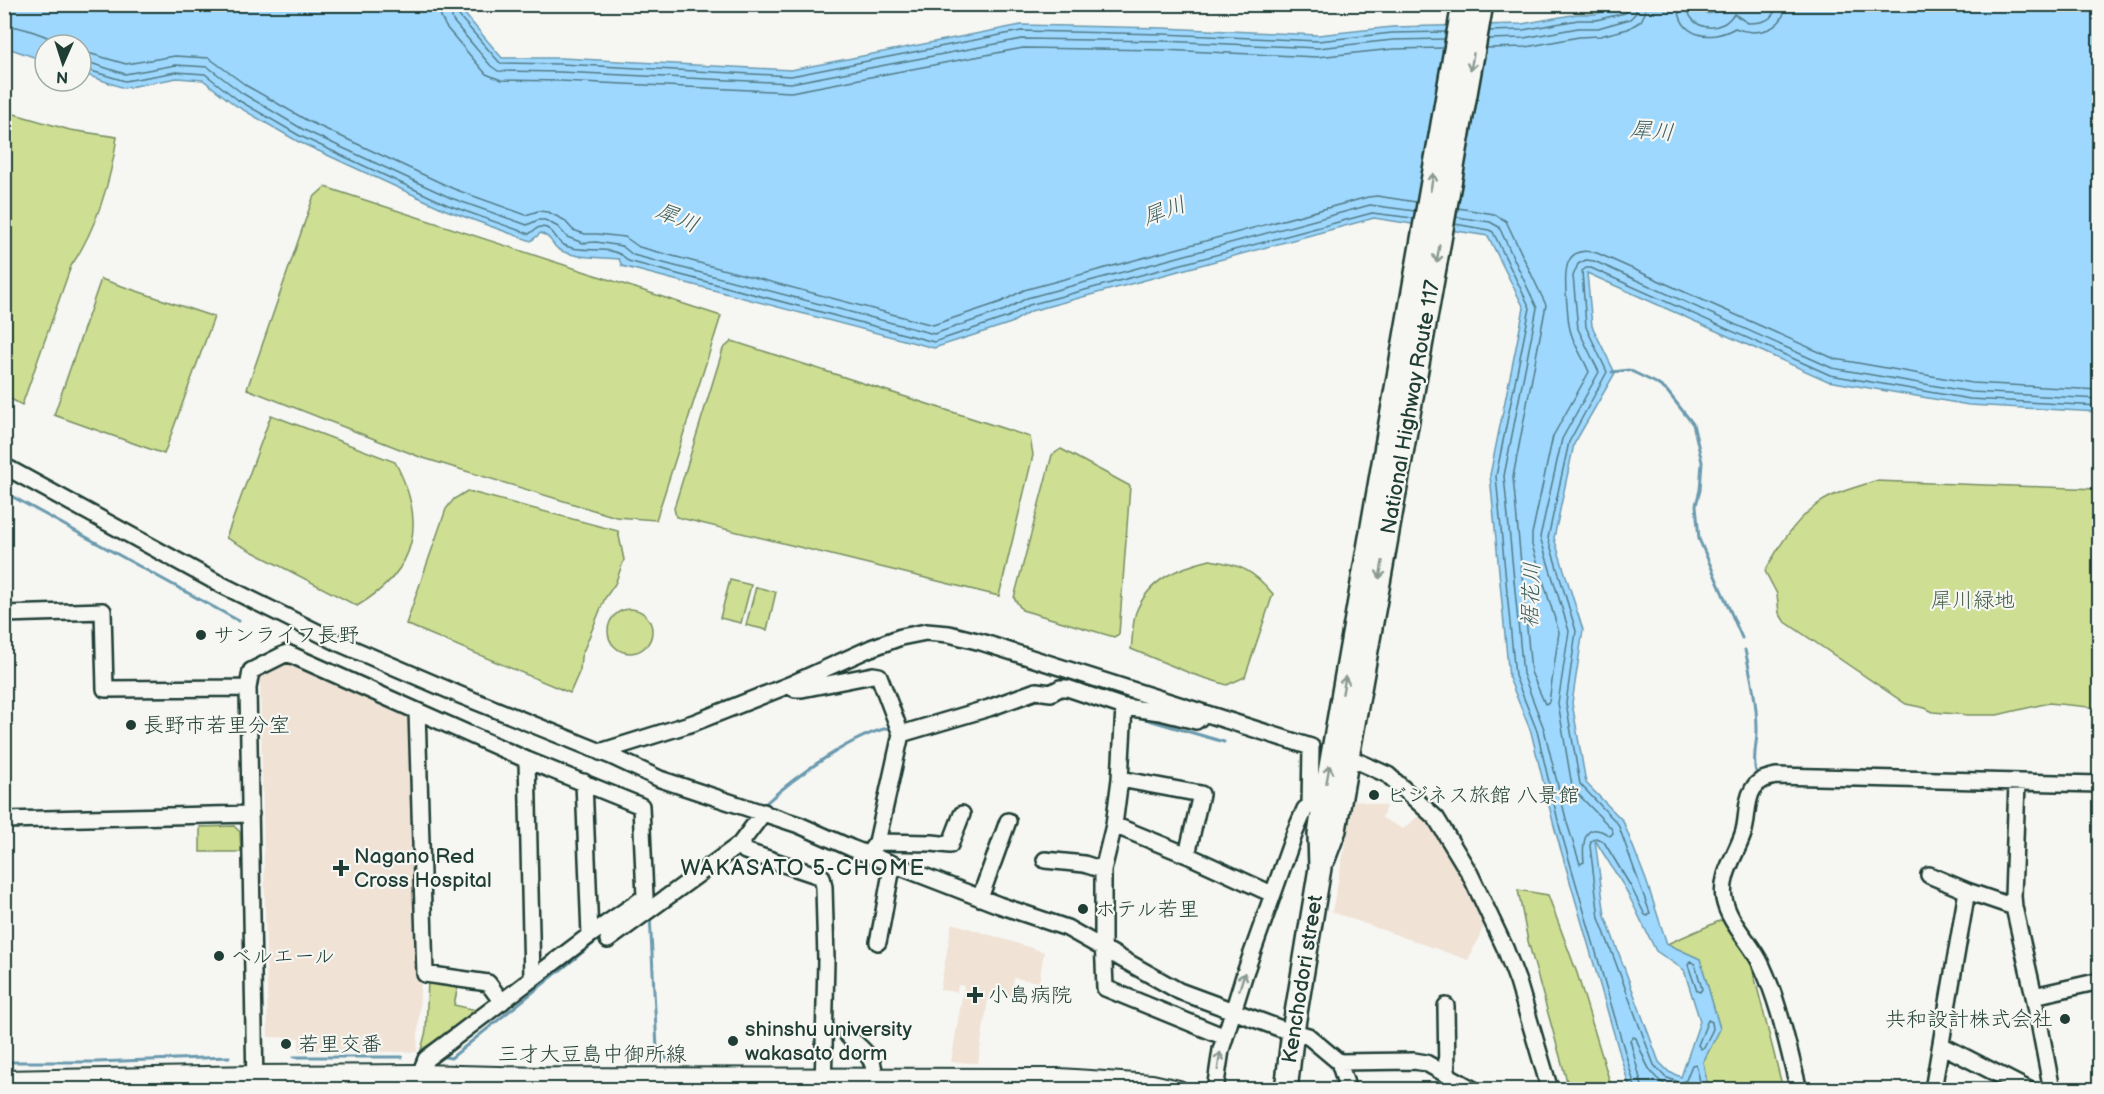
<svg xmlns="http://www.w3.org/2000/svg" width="2104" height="1094" viewBox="0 0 2104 1094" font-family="'Balsamiq Sans','Klee One',sans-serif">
  <rect width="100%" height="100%" fill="#f6f6f2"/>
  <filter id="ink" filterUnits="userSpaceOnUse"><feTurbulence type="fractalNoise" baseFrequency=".0167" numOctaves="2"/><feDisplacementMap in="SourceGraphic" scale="12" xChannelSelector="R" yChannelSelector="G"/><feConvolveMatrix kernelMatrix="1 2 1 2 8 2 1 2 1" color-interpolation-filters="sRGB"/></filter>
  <g filter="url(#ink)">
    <path fill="#f0e2d5" d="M280 662H294L407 712 414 721 421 976 417 1052 299 1051V1038L268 1037 260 678 263 672Z
      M1354 800 1386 806 1382 818 1403 829 1421 814 1460 868 1484 926 1468 960 1332 912Z
      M952 923 1044 952 1039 982 1014 978 1011 996 989 993 978 1063 951 1062 964 986 958 985 957 992 940 990Z"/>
    <path fill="#cede92" stroke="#768e63" stroke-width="1.5" d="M4 111 70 130 117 137C111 180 96 230 71 266L22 405 5 396Z
      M325 187 721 316 656 520 616 517 420 457 247 389 313 198Z
      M101 279 214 317 164 454 54 415Z
      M732 341 1030 437 1033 455 999 596 676 517 674 508 723 349Z
      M271 415 395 462C427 522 418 570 357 606L226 538Z
      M1061 449 1130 486 1119 634 1114 637 1022 610 1014 598 1052 455Z
      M1875 481 2099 489V708L2049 703 1997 715H1968L1933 712 1925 708 1906 704 1784 621 1779 613 1777 594 1765 571C1778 548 1793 523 1814 507 1831 493 1854 488 1875 481Z
      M467 491 618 531 624 560 615 584 605 598 581 657 580 670 570 693 406 624 446 509 454 499Z
      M1210 560C1241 565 1253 570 1273 594L1245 677 1227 685 1192 674 1131 649C1133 638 1132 623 1136 612 1150 578 1178 568 1210 560Z
      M730 580 751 585 741 623 720 618Z
      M756 587 776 592 767 630 746 625Z
      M608 631a22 22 0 1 1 44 0a22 22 0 1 1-44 0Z
      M234 826 240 832 241 852H200V827Z
      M1518 890 1548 895 1577 973 1612 1089H1569L1528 941Z
      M1724 919 1751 963 1783 1089H1708L1703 1062 1720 1029 1700 959 1667 944Z
      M428 979 459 981 454 1005 481 1011 421 1050 426 1031Z"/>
    <path fill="#9ed8ff" stroke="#6b9aae" stroke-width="1.5" fill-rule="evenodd" d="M5 4 462 5 463 12 502 58H561L791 70 1021 25 1163 28 1318 35 1392 27 1522 24 1577 14H1595L1634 4 1699 5 1703 12 1709 14 1718 11 1721 4 1747 5 1750 10 1763 8V4L2099 5V412L1969 405 1828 381 1587 273 1592 326 1615 373 1574 444 1554 538 1583 630 1572 703 1586 783 1623 821 1646 880 1667 944 1700 959 1720 1029 1703 1062 1708 1089H1630L1554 826 1531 732 1509 678 1490 475 1524 308 1488 236 1374 218 1031 311 1011 323 934 348 622 266 619 259C600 257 575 259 558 249 551 244 554 239 541 233L531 241 446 210 297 141 235 105 203 80 177 78 124 88 81 73V45H45V61L5 47ZM1595 840 1625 888 1656 951 1684 970 1700 1021 1681 1077 1669 1072 1659 1062 1605 916Z"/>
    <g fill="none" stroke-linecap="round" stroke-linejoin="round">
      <path stroke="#527b85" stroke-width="1.5" d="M440 4 441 17 446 27 486 74 501 80 560 81 791 92 1023 48 1163 50 1317 57 1393 49 1443 48
        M449 4 453 21 491 66 498 71 560 72 791 83 1022 39 1163 41 1318 48 1393 40 1445 39
        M456 4 459 16 500 63 561 64 791 76 1021 31 1163 34 1318 41 1392 33 1446 32
        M1678 4C1679 38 1711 42 1735 28 1755 37 1785 31 1785 4
        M1687 4C1688 24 1706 32 1723 24 1728 22 1731 17 1734 14L1748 23C1762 23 1775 21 1776 4
        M4 25C19 26 50 36 61 45
        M1489 31 1523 30 1578 20H1596L1625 13 1629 9 1630 4
        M1488 39 1524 38 1578 28H1598L1630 19 1636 13 1637 4
        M1486 48 1526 47 1579 37 1600 36 1628 29 1641 21 1645 13 1646 4
        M81 51 126 64 175 56 209 58 247 86 308 121 454 189 526 215 538 211 548 212 564 220 573 230 585 234H597L625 237 639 247 933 325 1001 302 1024 290 1368 197 1377 196 1416 202
        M81 60 125 74 176 65 208 67 242 93 304 130 451 198 527 225 538 220H545L558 227 567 237 583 243 596 242 622 246 633 255 934 334 1005 310 1027 298 1370 205 1415 211
        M81 68 125 81 176 72 205 74 238 100 300 136 448 205 529 234C532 232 537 227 541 227 553 227 555 239 562 244 582 256 614 242 628 261L934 342 1008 317 1029 305 1372 213 1413 218
        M1458 208 1494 214 1506 221 1546 305 1513 477 1531 672 1545 704 1549 702 1559 632 1532 545V534L1553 436 1589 372C1584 359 1575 347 1571 333 1568 325 1568 314 1567 305 1565 282 1559 242 1597 253L1835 359 1972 383 2100 390
        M1456 217 1490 222 1499 227 1537 308 1504 476 1523 674 1544 729 1567 823 1580 864 1584 862C1582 843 1584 818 1610 836L1613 833 1611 828 1576 792 1572 786 1558 703 1569 631 1540 537 1562 439 1599 372 1578 329 1573 276 1578 264 1586 260 1594 261 1832 368 1971 392 2100 399
        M1455 224 1489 230 1493 232 1530 308 1496 476 1515 676 1537 731 1559 825 1636 1090
        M1690 961 1695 964 1702 989 1700 992 1697 991 1688 965Z
        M1708 1020 1712 1022 1713 1029 1704 1047 1701 1049 1698 1045Z
        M1643 1090 1630 1040 1633 1037 1636 1038C1646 1064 1649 1079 1676 1090
        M1702 1090 1696 1064 1692 1065 1686 1080 1681 1083 1665 1077 1654 1065 1599 918 1590 846 1591 841 1596 838 1604 842 1630 885 1645 915 1648 916 1650 913 1618 824 1580 784 1566 703 1576 631 1548 538 1569 442 1607 372 1586 327 1582 271 1586 268H1591L1830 375 1970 399 2100 406"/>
      <path stroke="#6b9aae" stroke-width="3" d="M1612 372 1629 370 1656 383 1667 391 1693 424 1702 462 1700 490 1696 505 1699 539 1742 638
        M4 492 239 621
        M1745 650C1751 676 1757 703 1757 730 1757 745 1752 757 1756 772
        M1135 716 1224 742
        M765 804C792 779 857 731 894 727
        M650 915 657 1048 667 1059
        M294 1057H402
        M445 1057 451 1058 604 935
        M4 1062H96L229 1057"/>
      <g stroke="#1f3d34" stroke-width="20">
        <path id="minor" d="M4 466 216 582 339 643 460 695 611 756 660 779 799 825 851 848 999 905 1067 928 1179 991 1279 1028 1308 1036 1339 1062 1348 1090
          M4 614 103 611 105 689 248 688
          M790 686 795 689H802L873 675 879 676 901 734 877 842 868 854
          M1124 707 1120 779 1114 825 1103 870V939L1105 988 1225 1037
          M417 711 425 974 488 983 502 1002
          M901 734 989 708 1036 691 1051 693 1060 688H1067L1124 707 1160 712 1196 721 1200 718
          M600 752 693 723 789 685 871 648 901 637 926 632 949 634 981 642 1311 747 1310 806 1305 809 1295 832 1245 973 1221 1050 1215 1090
          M527 760 532 978
          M1357 761 1388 775 1436 818 1470 874 1505 948 1518 982 1550 1090
          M1120 779 1201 794 1187 855
          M584 782 590 935
          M2017 783 2013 896 2014 907 2034 996 2052 1090
          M764 812 740 844 745 851 822 877 824 887 826 960 823 1090
          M4 820 251 814
          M1114 825 1187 855 1272 894
          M877 842 932 843 950 845 962 814
          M1045 860 1084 864 1103 870
          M1929 875 1967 891 2014 907
          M980 898 1008 821
          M608 940 740 844
          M878 942C884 916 887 890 893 864
          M2034 996 2100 981
          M1446 1006 1447 1075
          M848 1036C862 1050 876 1057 874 1078
          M1941 1045 2029 1090
          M1339 1062 1414 1061 1426 1063 1474 1090
          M255 1087 248 688 251 671 287 653 527 760 641 806 645 897 590 935 426 1059 420 1074
          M1799 1090C1788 1048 1780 1005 1762 966 1752 943 1729 924 1724 899 1720 875 1736 855 1743 834 1748 820 1745 802 1753 789 1758 780 1767 778 1776 776L2100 784
          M1933 1090 1967 891"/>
      </g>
      <g stroke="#1f3d34" stroke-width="22">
        <path id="major" d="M4 1080 255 1075 420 1074 542 1077 1059 1078 1152 1084 1179 1090
          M220 1090H385"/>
      </g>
      <g stroke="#1f3d34" stroke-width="26">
        <path id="highway" d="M1324 859 1335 830 1482 4
          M1286 1090 1293 1031 1320 868 1319 835 1323 807 1463 4"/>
      </g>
      <use href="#minor" stroke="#f6f6f2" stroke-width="15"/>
      <use href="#major" stroke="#f6f6f2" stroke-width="18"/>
      <use href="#highway" stroke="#f6f6f2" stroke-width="21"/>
    </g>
    <defs><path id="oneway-shaft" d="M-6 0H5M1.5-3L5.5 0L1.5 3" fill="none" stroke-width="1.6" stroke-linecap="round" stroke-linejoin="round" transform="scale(1.5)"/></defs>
    <g stroke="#8a9a93">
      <use href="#oneway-shaft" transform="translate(1472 62) rotate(100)"/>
      <use href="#oneway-shaft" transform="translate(1432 182) rotate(-80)"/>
      <use href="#oneway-shaft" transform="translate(1438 254) rotate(100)"/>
      <use href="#oneway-shaft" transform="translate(1381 570) rotate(100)"/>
      <use href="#oneway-shaft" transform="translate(1344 685) rotate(-80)"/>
      <use href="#oneway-shaft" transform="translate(1328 774) rotate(-80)"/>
      <use href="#oneway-shaft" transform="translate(1242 981) rotate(-73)"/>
      <use href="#oneway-shaft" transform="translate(1219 1061) rotate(-82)"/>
    </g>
  </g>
  <g fill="#1f3d34" stroke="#f6f6f2" stroke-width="2">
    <circle cx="201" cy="635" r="6"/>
    <circle cx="131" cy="725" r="6"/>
    <circle cx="1374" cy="795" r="6"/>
    <path d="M338 859h6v6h6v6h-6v6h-6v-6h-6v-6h6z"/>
    <circle cx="1083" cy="909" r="6"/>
    <circle cx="219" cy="956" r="6"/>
    <path d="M972 986h6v6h6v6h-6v6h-6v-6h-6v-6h6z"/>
    <circle cx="2065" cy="1019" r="6"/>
    <circle cx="733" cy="1041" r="6"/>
    <circle cx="286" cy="1044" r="6"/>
  </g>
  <g text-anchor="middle" stroke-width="4.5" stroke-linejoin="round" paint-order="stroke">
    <g font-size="21" fill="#1f3d34" stroke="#f6f6f2">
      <text transform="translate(1410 407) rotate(-80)" y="7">National Highway Route 117</text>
      <text transform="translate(1302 979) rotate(-81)" y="7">Kenchodori street</text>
      <text x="592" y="1061">三才大豆島中御所線</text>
    </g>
    <g font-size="21" fill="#425d47" stroke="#f6f6f2">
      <text x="1973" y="607">犀川緑地</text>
    </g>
    <g font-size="21" fill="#1f3d34" stroke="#f6f6f2" text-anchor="start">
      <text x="213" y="642">サンライフ長野</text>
      <text x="143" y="732">長野市若里分室</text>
      <text x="1386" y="802">ビジネス旅館 八景館</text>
      <text x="354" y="863">Nagano Red<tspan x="354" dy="24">Cross Hospital</tspan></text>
      <text x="1095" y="916">ホテル若里</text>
      <text x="231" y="963">ベルエール</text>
      <text x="988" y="1002">小島病院</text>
      <text x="2053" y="1026" text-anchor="end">共和設計株式会社</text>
      <text x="745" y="1036">shinshu university<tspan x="745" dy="24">wakasato dorm</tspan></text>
      <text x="298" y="1051">若里交番</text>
    </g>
    <g font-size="22" font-style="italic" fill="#385c5d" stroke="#f6f6f2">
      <text transform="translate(1652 130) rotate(5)" y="8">犀川</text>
      <text transform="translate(1164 210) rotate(-20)" y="8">犀川</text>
      <text transform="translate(678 217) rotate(23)" y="8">犀川</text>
      <text transform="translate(1530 595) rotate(-88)" y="8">裾花川</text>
    </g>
    <g font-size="22" letter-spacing="1.5" fill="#1f3d34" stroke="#f6f6f2">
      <text x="803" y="875">WAKASATO 5-CHOME</text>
    </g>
  </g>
  <rect width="2104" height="1094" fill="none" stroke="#f6f6f2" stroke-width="24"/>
  <rect x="12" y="12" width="2080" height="1070" fill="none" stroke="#1f3d34" stroke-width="2" filter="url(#ink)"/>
  <g transform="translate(63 63) rotate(183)"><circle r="28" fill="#f6f6f2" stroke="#a0aca6" stroke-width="1.5"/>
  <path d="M0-4.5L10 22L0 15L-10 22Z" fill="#1f3d34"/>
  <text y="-9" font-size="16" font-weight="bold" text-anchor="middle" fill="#1f3d34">N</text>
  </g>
</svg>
